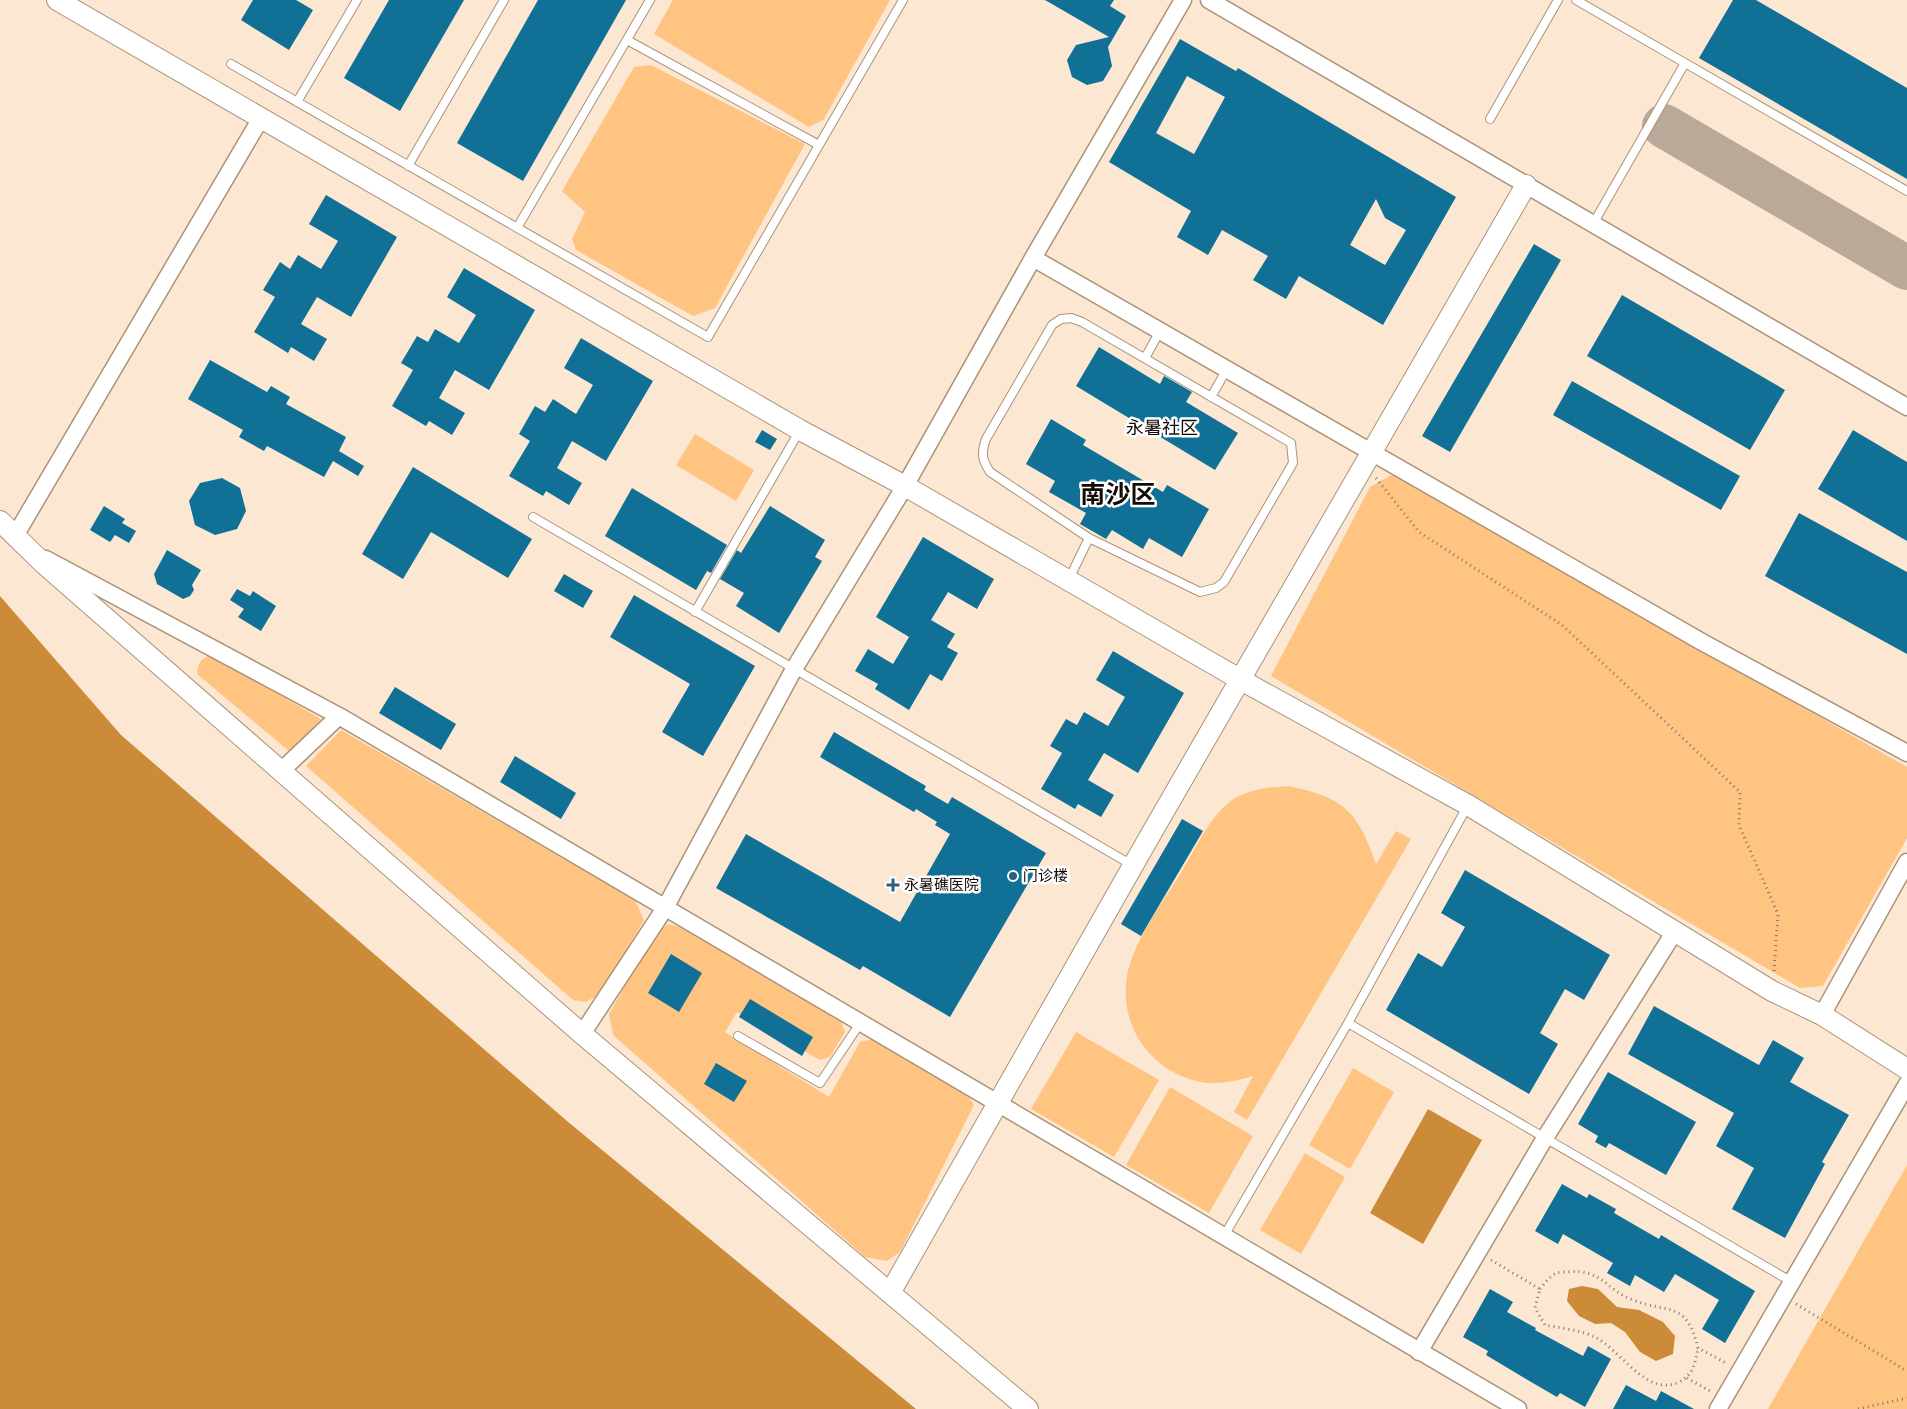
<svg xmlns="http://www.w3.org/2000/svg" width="1907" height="1409" viewBox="0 0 1907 1409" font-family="'Archivo Narrow','Noto Sans SC',sans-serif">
  <rect width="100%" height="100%" fill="#fce8d2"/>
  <path fill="#ffc481" d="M673 0H890L824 119 809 127 654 34Z
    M651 65 805 144 715 308 693 316 576 250 572 239 585 212 562 191 634 67Z
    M695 434 754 470 736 501 676 465Z
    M1395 473 1907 767V838L1823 986 1800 988 1271 676 1370 487Z
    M211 655 321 719 290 752 197 674C198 663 201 658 211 655Z
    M341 730 635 900 644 920 600 995 585 1002 573 1000 306 766Z
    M1288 786C1343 797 1358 811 1376 864L1396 831 1411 839 1247 1120 1234 1112 1253 1076C1239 1080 1224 1084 1208 1083 1155 1077 1118 1029 1127 976 1134 938 1164 902 1183 869 1198 845 1212 811 1237 797 1253 789 1271 787 1288 786Z
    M668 924 680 927 840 1019 845 1032 830 1057 820 1060 737 1012 725 1032 829 1097 860 1042 872 1039 967 1094 974 1105 900 1252 887 1261 865 1257 613 1035 609 1014 657 930Z
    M1076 1032 1159 1080 1114 1157 1031 1109Z
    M1353 1068 1394 1092 1350 1169 1309 1145Z
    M1170 1087 1253 1136 1209 1213 1126 1165Z
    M1305 1153 1345 1177 1301 1254 1260 1230Z
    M1907 1165V1409H1768Z"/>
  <path fill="#cb8b38" d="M0 596 121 735 567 1121 916 1409H0Z
    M1428 1109 1482 1140 1423 1244 1370 1213Z
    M1582 1286 1598 1289 1617 1307 1639 1310 1663 1322 1675 1336 1673 1354 1656 1361 1640 1352 1625 1332 1611 1323 1595 1324 1579 1316 1567 1301 1569 1289Z"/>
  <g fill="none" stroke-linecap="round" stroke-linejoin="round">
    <path stroke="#baa998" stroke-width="44" d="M1664 126 1907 268"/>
  </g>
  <path fill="#107096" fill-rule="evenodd" d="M253 0H296L313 10 289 50 241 20Z
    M389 0H464L400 111 344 78Z
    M538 0H626L523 181 457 143Z
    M1045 0H1114L1110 6 1126 16 1108 47 1112 66 1103 81 1087 85 1072 77 1067 60 1076 45 1109 37Z
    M1733 0H1756L1907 88V179L1699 58Z
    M1180 39 1236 71 1238 68 1456 197 1383 325 1299 276 1286 299 1253 280 1268 256 1222 230 1208 255 1177 237 1191 211 1109 162ZM1187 76 1225 97 1194 154 1156 133ZM1376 199 1385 218 1406 230 1385 265 1350 245Z
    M326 195 397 237 351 317 317 297 301 324 327 339 314 361 291 347 288 353 254 332 275 297 263 290 280 262 290 269 298 255 321 269 338 241 309 224Z
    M1534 244 1561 260 1450 452 1422 436Z
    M464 268 535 310 489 390 455 370 439 398 465 413 452 435 429 421 426 426 392 406 413 370 401 363 417 336 428 342 435 329 459 343 476 315 447 297Z
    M1622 295 1785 390 1750 450 1587 356Z
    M581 338 653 381 606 461 572 441 557 468 582 483 569 505 546 491 543 496 509 476 530 441 519 434 535 406 545 412 553 399 576 414 593 385 564 368Z
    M1099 347 1160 384 1164 376 1192 392 1186 402 1238 433 1215 470 1076 386Z
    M210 360 267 392 271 386 290 397 286 404 346 437 339 451 364 466 358 476 333 461 324 477 267 446 264 451 239 437 243 430 188 399Z
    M1572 381 1740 476 1721 510 1553 415Z
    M1051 419 1086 440 1083 445 1163 492 1167 485 1209 509 1182 557 1149 538 1143 549 1112 530 1106 539 1080 524 1086 513 1049 492 1055 481 1026 464Z
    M762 430 777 439 770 450 755 442Z
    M1853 430 1907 462V541L1818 489Z
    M413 467 532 539 508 578 431 532 403 579 362 554Z
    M222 478 240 488 246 511 237 529 215 535 195 525 189 501 200 483Z
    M632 488 727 545 711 573 707 571 696 590 605 536Z
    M104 506 125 519 122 523 136 531 129 543 115 535 110 542 90 530Z
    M770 506 825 540 815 557 822 561 779 633 736 606 744 593 720 579 737 550 741 553Z
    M1799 513 1907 572V654L1765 576Z
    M923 537 994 579 977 609 948 592 931 620 955 634 947 647 958 653 942 681 930 674 909 710 875 689 878 684 855 671 868 649 893 664 909 637 876 617Z
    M167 550 201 570 192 585 194 590 190 596 183 599 157 584 154 574Z
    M564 574 593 591 583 608 554 591Z
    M237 589 250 596 253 591 276 606 261 631 238 617 244 609 230 600Z
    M634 595 755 666 703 756 662 732 690 684 610 637Z
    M1113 651 1184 693 1138 773 1104 753 1088 780 1114 795 1101 817 1078 804 1075 809 1041 789 1062 753 1050 746 1066 719 1077 725 1084 712 1108 726 1125 697 1096 680Z
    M395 687 456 724 441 750 379 713Z
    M834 732 926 786 924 790 948 804 952 797 1046 853 950 1017 863 966 860 970 716 888 746 834 900 922 950 834 935 825 937 822 916 809 914 812 820 757Z
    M515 756 576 793 561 819 500 782Z
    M1182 819 1203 831 1141 936 1121 924Z
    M1465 870 1610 955 1584 1000 1565 989 1540 1033 1558 1044 1529 1094 1386 1010 1418 953 1442 967 1465 927 1441 913Z
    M671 954 702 973 679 1012 648 993Z
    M750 999 813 1037 802 1056 739 1017Z
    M1654 1006 1759 1065 1773 1040 1804 1058 1790 1082 1849 1115 1822 1162 1825 1164 1785 1238 1732 1209 1754 1168 1716 1146 1734 1113 1628 1054Z
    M716 1063 747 1081 734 1102 704 1084Z
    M1608 1072 1696 1122 1666 1175 1609 1143 1606 1148 1595 1142 1598 1136 1578 1124Z
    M1562 1184 1587 1198 1589 1194 1616 1209 1614 1213 1659 1239 1661 1235 1755 1291 1725 1343 1702 1329 1719 1300 1675 1274 1664 1292 1635 1275 1630 1286 1607 1273 1613 1263 1563 1234 1558 1244 1535 1231Z
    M1490 1289 1513 1302 1507 1312 1536 1328 1535 1330 1583 1356 1588 1346 1611 1359 1585 1407 1560 1393 1557 1397 1531 1382 1486 1355 1488 1351 1463 1337Z
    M1626 1385 1656 1401 1661 1391 1694 1409H1613Z"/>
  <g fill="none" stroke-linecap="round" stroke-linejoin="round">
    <g stroke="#aa9379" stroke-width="10">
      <path id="service" d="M1576 0 1685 63 1593 224
        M627 40 819 145
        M1685 63 1907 191
        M231 64 708 337 903 0
        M297 102 357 0
        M1490 119 1558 0
        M408 166 504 0
        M517 228 650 0
        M1071 318 1082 322 1291 443 1293 463 1224 582 1216 588 1200 592 1089 538 990 472C982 460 981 453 986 439L1052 325 1061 319Z
        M1145 358 1160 331
        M1211 397 1227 369
        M533 517 1132 865
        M1069 579 1089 538
        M695 612 800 430
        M1348 1023 1792 1282
        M738 1036 820 1083 861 1022
        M1224 1236 1348 1023 1468 805"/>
    </g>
    <g stroke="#aa9379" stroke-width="19">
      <path id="minor" d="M1209 0 1907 407
        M1033 258 1702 642 1907 753
        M15 536 261 118
        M46 559 339 716 1518 1409
        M281 771 339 716
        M1822 1015 1907 862
        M582 1034 665 908 794 669 905 486 1033 258 1183 0
        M1419 1352 1545 1138 1675 931
        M1718 1409 1907 1084"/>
    </g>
    <g stroke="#aa9379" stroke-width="22">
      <path id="tertiary" d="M57 0 800 430 905 486 1241 680 1468 805 1772 991 1822 1015 1907 1069
        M0 521 44 564 582 1034 1028 1409
        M890 1293C1099 922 1312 553 1526 185"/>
    </g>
    <path stroke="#86786a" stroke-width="3" stroke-dasharray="1 4" stroke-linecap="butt" d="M1376 478 1419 532 1562 625 1740 792 1739 825 1778 914 1774 972
      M1491 1260 1540 1289 1535 1308 1545 1325C1560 1328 1579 1330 1593 1336 1620 1348 1646 1398 1679 1382 1694 1374 1695 1363 1698 1348
      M1540 1289C1544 1284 1551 1275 1557 1273 1560 1272 1565 1272 1568 1272 1601 1268 1606 1290 1633 1300 1669 1314 1686 1300 1698 1348L1726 1363
      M1796 1304 1907 1371
      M1687 1378 1710 1391
      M1858 1409 1907 1398"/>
    <use href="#service" stroke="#fff" stroke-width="8"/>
    <use href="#minor" stroke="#fff" stroke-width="16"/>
    <use href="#tertiary" stroke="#fff" stroke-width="20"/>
  </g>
  <g fill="#29617b" stroke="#fff" stroke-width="2">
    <circle cx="1013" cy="876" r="5"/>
    <path d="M890.5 877.5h5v5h5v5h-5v5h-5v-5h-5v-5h5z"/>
  </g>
  <g text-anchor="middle" stroke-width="5" stroke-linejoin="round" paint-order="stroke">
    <g font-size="15" fill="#120a03" stroke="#fff" text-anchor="start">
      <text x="1023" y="881">门诊楼</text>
      <text x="904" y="890">永暑礁医院</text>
    </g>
    <g font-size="18" fill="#120a03" stroke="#fff">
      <text x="1162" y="434">永暑社区</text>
    </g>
    <g font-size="25" font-weight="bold" fill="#120a03" stroke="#fff">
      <text x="1118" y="503">南沙区</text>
    </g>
  </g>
</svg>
